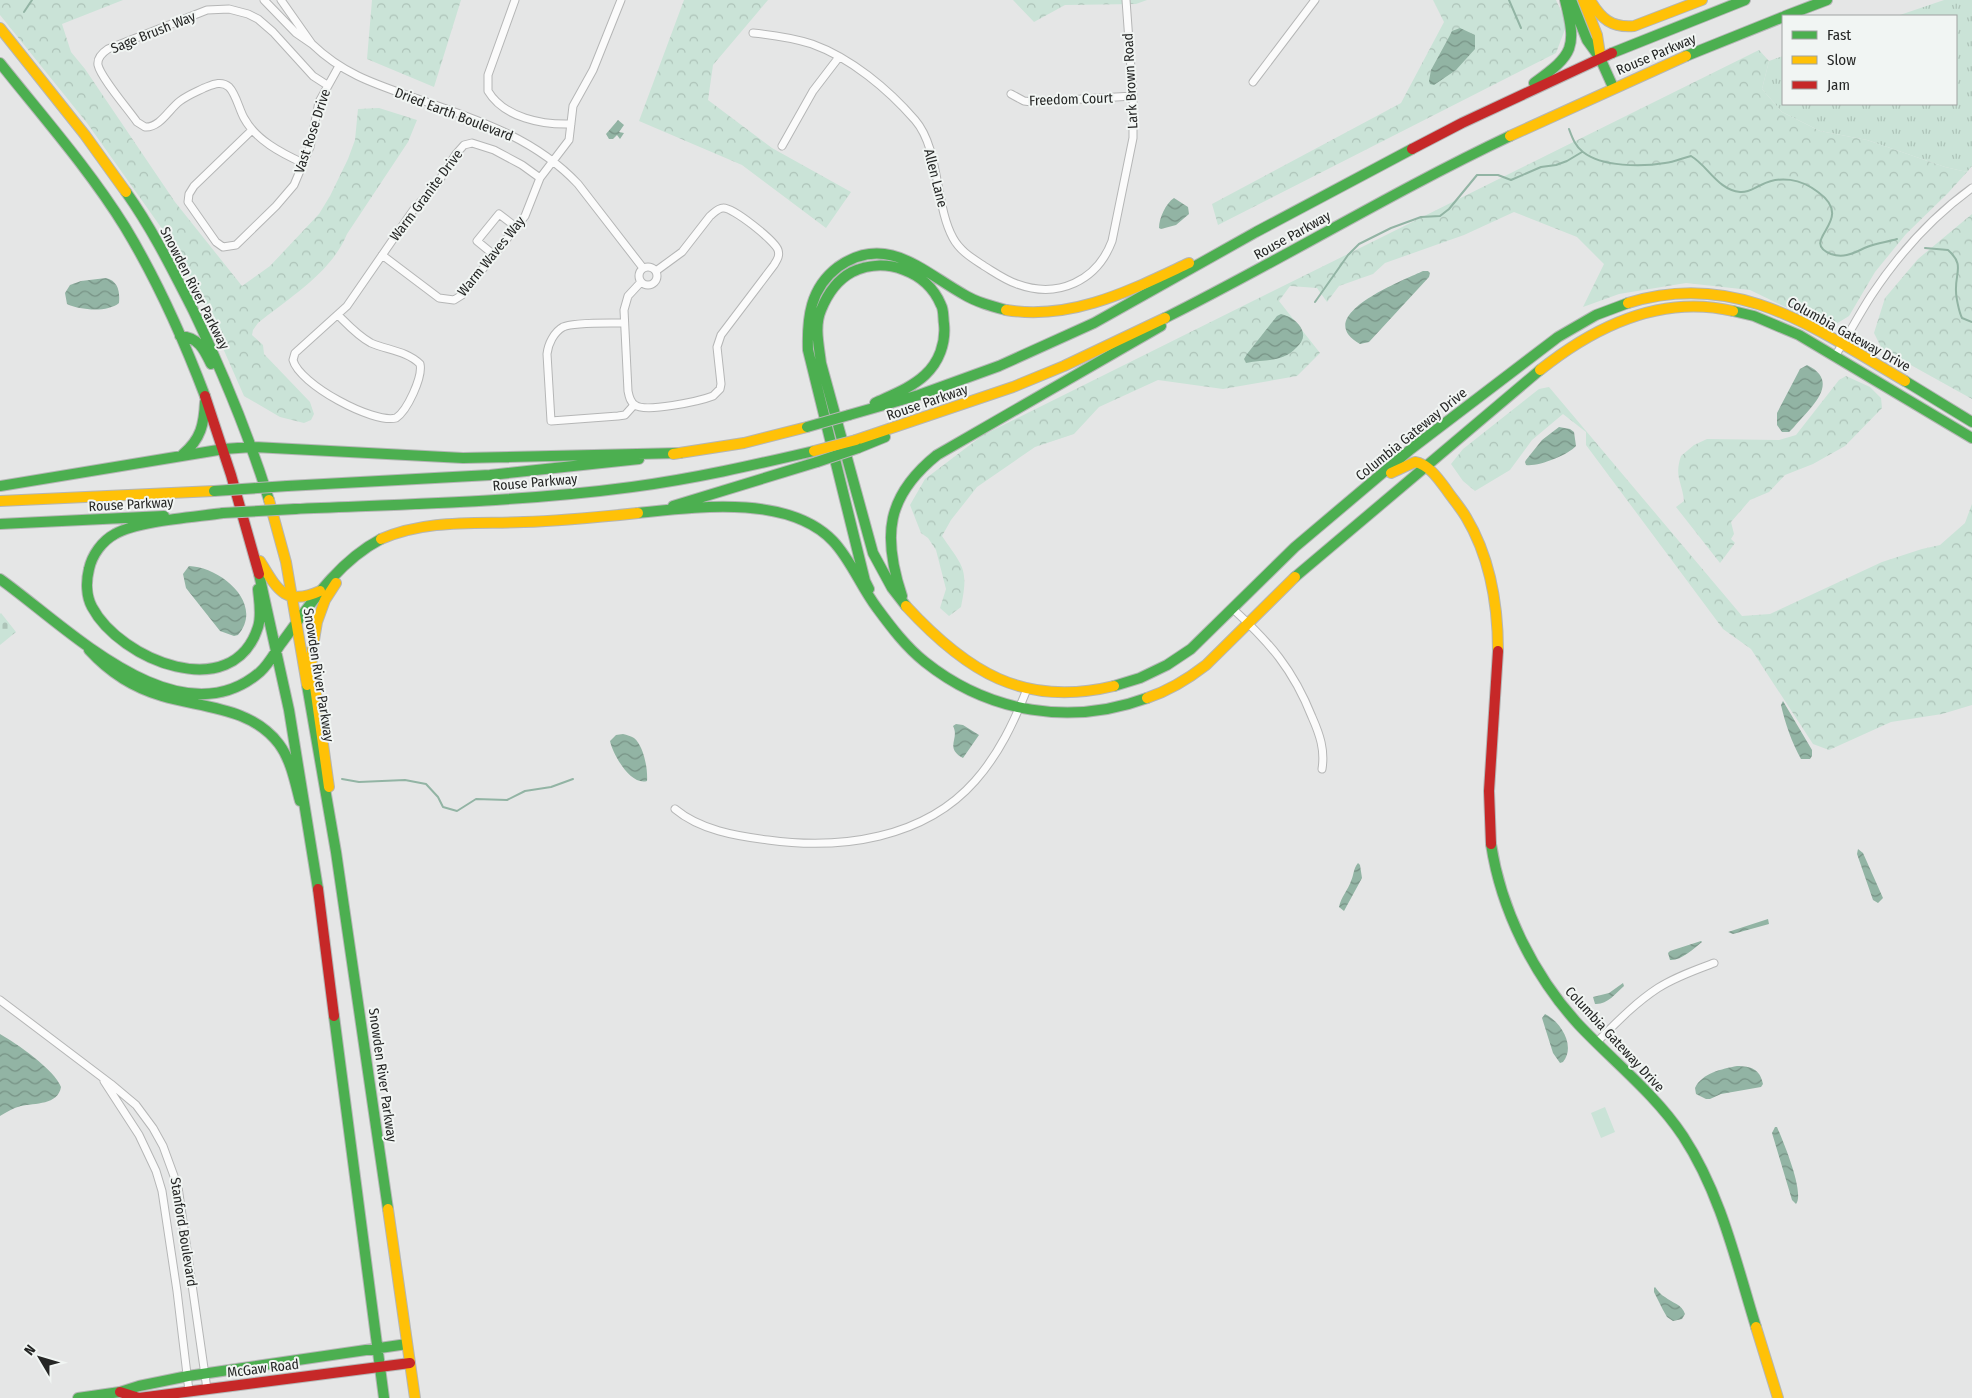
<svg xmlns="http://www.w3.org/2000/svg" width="1972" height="1398" viewBox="0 0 1972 1398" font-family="'Fira Sans Condensed',sans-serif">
  <defs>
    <pattern id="grass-tufts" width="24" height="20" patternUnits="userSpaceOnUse" patternTransform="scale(1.25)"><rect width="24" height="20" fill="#cae3d7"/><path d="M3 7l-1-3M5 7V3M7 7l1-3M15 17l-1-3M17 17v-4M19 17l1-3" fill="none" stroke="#adc3b8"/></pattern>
    <pattern id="forest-crowns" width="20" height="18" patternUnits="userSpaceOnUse" patternTransform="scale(1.25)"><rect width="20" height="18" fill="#cae3d7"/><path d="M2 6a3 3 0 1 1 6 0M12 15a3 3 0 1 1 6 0" fill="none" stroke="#adc3b8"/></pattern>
    <pattern id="cemetery-stones" width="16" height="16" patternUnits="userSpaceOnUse" patternTransform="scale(1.25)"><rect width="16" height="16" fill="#cae3d7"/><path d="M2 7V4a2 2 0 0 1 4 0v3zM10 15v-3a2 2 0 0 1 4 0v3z" fill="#adc3b8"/></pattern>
    <pattern id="water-waves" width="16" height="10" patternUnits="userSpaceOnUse" patternTransform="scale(1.25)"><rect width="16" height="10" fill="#92b4a4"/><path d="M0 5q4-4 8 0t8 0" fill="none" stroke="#779285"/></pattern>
  </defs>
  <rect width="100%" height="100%" fill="#e5e6e6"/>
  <path fill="url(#grass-tufts)" d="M1944 0H1972V166L1967 172 1945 167 1867 140 1820 131 1782 112 1762 89 1769 61 1783 56V104H1956V16H1897Z"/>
  <path fill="url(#forest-crowns)" d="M0 0H123L62 24 71 52 85 69 175 202 242 286 270 266 319 214 330 196 348 159 355 140 358 109 379 108 417 120 408 142 347 234C331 273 290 297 258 323L253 330 252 335 263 345 264 354 310 402 314 414 311 420 304 423 280 417 244 396 200 296 170 240 87 123 0 15Z
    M372 0H461L434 87 367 59Z
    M684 0H768L713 65 708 100 772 148 851 192 826 228 742 165 639 121Z
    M1013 0H1147L1136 4 1065 5 1034 22Z
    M1433 0H1556L1567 24 1556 53 1218 225 1212 204 1401 103 1444 22Z
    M1759 50 1769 61 1762 89 1782 112 1820 131 1867 140 1945 167 1967 172 1948 193 1906 234 1875 272 1849 316 1836 324 1808 318 1750 290 1686 283 1619 294 1583 307 1604 264 1577 237 1514 212 1464 235 1385 263 1373 274 1339 286 1327 302 1317 288 1290 286 1279 301 1320 353 1297 376 1223 389 1158 380 1099 407 1074 434 1035 447 977 487 951 520 942 536C963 567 969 568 961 607L949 616 940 608 946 589 936 550 928 538 921 533 910 505 925 479 983 435Z
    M1972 214V399L1882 349 1874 333 1885 298 1918 259Z
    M1846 376 1870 387 1881 398 1882 408 1845 446 1813 464 1785 475 1769 492 1750 500 1731 522 1734 534 1731 539 1735 543 1720 563 1676 507 1684 501C1682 481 1674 477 1681 456L1694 445 1707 439 1779 440 1796 435 1839 380Z
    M1549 387 1742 616 1770 614 1882 562 1922 549 1940 545 1965 523 1972 504V705L1942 714 1891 722 1829 750 1813 744 1751 649 1723 629 1586 445V432L1563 414 1532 440 1510 470 1475 491 1463 481 1451 464 1463 449 1539 389Z"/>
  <path fill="url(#cemetery-stones)" d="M1 613 16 632 0 645V614Z"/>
  <path fill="#cae3d7" d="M1605 1107 1615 1132 1601 1138 1591 1113Z"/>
  <path fill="url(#water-waves)" d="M1460 28 1475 35V49L1456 70 1434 85 1430 84 1429 81 1431 70 1449 37 1452 31Z
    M618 120 624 125 619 132 624 133 620 139 617 135 613 139H609L606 134Z
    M1174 198 1188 207 1189 214 1176 225 1161 229 1159 228C1159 218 1166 203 1174 198Z
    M1423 271H1428L1430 273 1429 277 1369 342 1360 344C1310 316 1402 281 1423 271Z
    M106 278C118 281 120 291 119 303 107 313 80 310 67 304L65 293 70 285 81 281Z
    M1281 314C1290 316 1299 322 1302 330 1305 337 1302 342 1297 347 1281 364 1266 358 1246 363L1244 359 1247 354 1277 316Z
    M1807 365C1842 382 1810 408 1794 427L1789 432H1782L1777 425V413L1800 369Z
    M1559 427 1570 429 1574 432 1576 446C1568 455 1538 467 1526 465L1525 462 1526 460 1542 440Z
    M189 566C220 567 265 603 238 635L234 636 220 631 186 588 183 574Z
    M1783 701 1812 750V756L1810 759H1801C1792 743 1785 723 1781 705Z
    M956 724 963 725 979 735 963 758C944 748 960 739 953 726Z
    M623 734C627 735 631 736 634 738 644 746 648 770 647 781 631 786 613 755 610 741L616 735Z
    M1858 849 1863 853 1883 898 1878 903 1873 900 1857 854Z
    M1358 863 1360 865 1362 878 1344 911 1339 907C1341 897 1348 890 1351 881 1354 875 1353 869 1358 863Z
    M1768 919 1769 924 1733 934 1728 932Z
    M1701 941 1702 942C1693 949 1681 961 1670 960L1668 953 1670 951Z
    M1623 983 1624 986C1615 994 1607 1005 1595 1004L1593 997 1609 993Z
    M1545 1014C1561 1022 1576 1046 1563 1062L1560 1063 1553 1053 1542 1018Z
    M0 1034C16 1043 55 1070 61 1087 58 1105 35 1103 21 1106 13 1108 7 1112 0 1116Z
    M1737 1066C1751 1066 1760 1069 1763 1084L1761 1087 1721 1094 1710 1099H1706L1696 1094 1695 1088C1702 1073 1722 1069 1737 1066Z
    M1775 1127H1777C1783 1141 1805 1193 1796 1204L1792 1200 1772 1133Z
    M1655 1287C1658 1291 1661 1295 1665 1297 1672 1303 1682 1304 1685 1314L1682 1319 1673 1321 1667 1317 1663 1310 1654 1292V1288Z"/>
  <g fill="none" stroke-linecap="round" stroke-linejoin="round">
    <path stroke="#92b4a4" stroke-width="2" d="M1509 0 1521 28
      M24 12 32 0
      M1569 129C1572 137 1575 146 1583 152 1602 167 1642 167 1665 163 1675 162 1682 158 1691 156 1708 166 1718 190 1740 192 1748 193 1754 188 1761 185 1780 175 1801 179 1818 192 1858 221 1797 240 1831 254 1845 259 1855 252 1867 247 1877 243 1887 242 1897 239
      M1925 248 1948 250C1965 265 1955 272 1956 291 1956 297 1959 312 1962 318L1972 322
      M1315 302 1348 255 1359 244 1391 228 1421 217 1440 216 1449 209 1477 175H1498L1511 180 1541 167 1556 165 1567 161 1582 152
      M342 779 359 782 405 780 426 784 438 797 443 807 457 811 476 799 507 800 525 791 551 787 573 779"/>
    <g stroke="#b5b6b6" stroke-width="9">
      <path id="street" d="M264 0 296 33 312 44 281 0
        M515 0 488 75V91C504 118 543 125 571 124
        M753 33C773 35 793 38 812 44 851 58 888 89 915 120 940 149 935 205 953 238 960 251 972 258 984 266 994 272 1005 280 1017 284 1058 299 1097 281 1112 241L1133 138V96L1126 0
        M312 44C343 74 375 84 415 98 475 119 534 137 578 184L643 268
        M1253 82 1315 0
        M1011 94 1024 101 1032 102 1133 96
        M252 130 194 186 189 194 188 202 216 242 223 247 236 245 276 206 294 185 310 147 319 102 339 66
        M782 146 813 91 839 57
        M303 163C281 153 256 140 244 118 239 109 236 94 229 87 221 80 212 85 204 88 196 92 188 95 180 101 169 109 160 128 145 127L137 122C128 109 101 78 98 65 97 58 102 53 108 49L207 10 229 9 248 14 258 19 273 32 313 76 327 85
        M382 255 439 298 454 300 462 295 525 216 540 178 569 140 573 106 593 70 621 0
        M494 255 477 241 499 214 516 227
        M639 276a9 9 0 1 1 18 0a9 9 0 1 1-18 0Z
        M641 282 628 296 624 310 628 391C629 396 630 402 635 405 645 413 700 401 713 396L720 389 721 384 717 347 721 335 774 265C777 260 780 256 778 250 775 241 733 207 723 208 718 208 714 213 710 216L682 252 656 271
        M338 315C348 325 358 336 371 343 387 350 407 351 420 364 423 377 407 411 396 418 373 424 299 384 293 360L295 353 347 306 414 209 437 184 456 154 464 145 472 143 494 150 522 165 540 178
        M624 323C611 323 573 322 563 327 554 332 548 344 547 354L551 421 618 416 625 415 634 405
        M1835 356C1848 336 1858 316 1871 296 1898 255 1932 217 1972 188
        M1233 609C1270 643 1293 669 1312 717 1320 735 1325 750 1322 769
        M675 809C700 830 736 836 768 840 840 850 924 839 975 781 999 754 1014 722 1027 689
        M0 1000 111 1084 136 1105 153 1128 163 1146 178 1187 207 1389
        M1597 1042C1616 1023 1635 1003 1658 988 1675 977 1695 970 1714 963
        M104 1081 139 1135 156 1171 162 1191 177 1291 189 1391"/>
    </g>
    <g stroke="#b5b6b6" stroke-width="12">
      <path id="fast" d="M1571 0 1587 40 1600 58 1613 87
        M1785 16 1827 0
        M1612 53 1745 0
        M1686 56 1783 17
        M0 63C43 117 89 169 125 227 157 280 183 338 205 396
        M1534 83C1574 54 1577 48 1565 0
        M126 192C153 230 173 271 194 312 223 373 249 436 269 500
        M1733 311 1754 316 1799 335 1972 438
        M1165 318C1281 260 1392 192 1510 136
        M180 336C198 337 204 349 211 364
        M1905 381 1972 422
        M875 403C892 395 911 388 925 375 939 362 946 343 944 324 943 318 944 310 941 305 927 271 885 256 852 272 837 280 827 295 821 310 814 326 819 346 821 363L873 553 892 588 906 606
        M849 415 919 395 999 366 1094 323 1256 232 1412 149
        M858 448 885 437
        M183 454C201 439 204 424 205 402
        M0 486 224 449 252 447 463 458 680 453
        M287 486 490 475 639 459
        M673 506 817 462
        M295 509C407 504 520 502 632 487 693 479 754 465 814 451
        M223 513C196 517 137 521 115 534 102 541 92 555 89 569 86 581 86 596 92 607 120 660 233 706 258 627 262 615 259 601 258 589
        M638 513C695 507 788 494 833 541 851 560 861 587 877 608
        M0 524 164 516
        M259 574 289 710 318 889
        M1295 577 1540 370
        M0 579C65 625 178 743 260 672 268 665 274 654 280 645 309 606 337 562 381 539
        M869 589 865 581 808 350C807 318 810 288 838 267 886 233 922 271 963 294 976 302 991 306 1006 310
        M902 596C882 536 886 496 937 455L1161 326
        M877 608C891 627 906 647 925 662 989 713 1071 726 1147 698
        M89 650C109 672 134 688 162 696 203 708 251 707 279 744 291 760 295 782 300 801
        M307 685 336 852 388 1209
        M1114 686 1140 678 1167 665 1191 649 1295 547 1411 449 1558 337 1596 315 1628 303
        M1491 844C1501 910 1534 976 1579 1025 1614 1062 1655 1094 1683 1136 1721 1194 1736 1262 1756 1327
        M334 1016 384 1398
        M78 1398 120 1392 139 1386 188 1376 407 1344"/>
    </g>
    <g stroke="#b5b6b6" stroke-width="12">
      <path id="slow" d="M1583 0 1597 35 1600 54
        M1590 0C1601 19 1612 28 1634 26L1702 0
        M0 28 85 135 126 192
        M1510 136 1686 56
        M1628 303C1737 269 1816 329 1905 381
        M1006 310C1072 321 1131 290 1189 263
        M1540 370C1595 326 1661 294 1733 311
        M856 440 1013 387 1064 366 1165 318
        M673 454 744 443 807 427
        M1391 473 1415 462C1428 464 1438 478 1446 489 1452 498 1460 507 1466 517 1490 557 1498 604 1498 651
        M269 500 286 562 307 685
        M0 501 214 491
        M381 539C427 519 476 524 524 522 562 521 600 517 638 513
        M260 561C277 589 285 607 320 591
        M906 606C966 671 1023 708 1114 686
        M1147 698C1168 691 1188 679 1206 665L1295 577
        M329 787 311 658 317 622 325 600 336 583
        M388 1209 415 1398
        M1756 1327 1778 1398"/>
    </g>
    <g stroke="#b5b6b6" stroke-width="12">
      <path id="jam" d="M1412 149 1462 123 1612 53
        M205 396 231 475 259 574
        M1491 844 1489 791 1498 651
        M318 889 334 1016
        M120 1392 139 1398 410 1363"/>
    </g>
    <use href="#street" stroke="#fbfbfb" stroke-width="7"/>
    <use href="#fast" stroke="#4caf50" stroke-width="10"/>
    <use href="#slow" stroke="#ffc107" stroke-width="10"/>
    <use href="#jam" stroke="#c62828" stroke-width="10"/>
    <g stroke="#b5b6b6" stroke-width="12" stroke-linecap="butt">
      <path id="fast-bridge" d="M807 427 849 415
        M817 462 858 448
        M214 491 287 486
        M223 513 295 509"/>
    </g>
    <g stroke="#b5b6b6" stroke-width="12" stroke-linecap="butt">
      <path id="slow-bridge" d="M814 451 856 440"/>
    </g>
    <use href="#fast-bridge" stroke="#4caf50" stroke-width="10"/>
    <use href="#slow-bridge" stroke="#ffc107" stroke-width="10"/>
  </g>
  <g text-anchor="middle" stroke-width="4" stroke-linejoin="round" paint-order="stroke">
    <g font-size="14" fill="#252625" stroke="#f1f5f3">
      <text transform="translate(153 32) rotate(-22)" y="5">Sage Brush Way</text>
      <text transform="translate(1656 54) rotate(-23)" y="5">Rouse Parkway</text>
      <text transform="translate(1130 81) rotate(-93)" y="5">Lark Brown Road</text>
      <text transform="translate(1071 99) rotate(-2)" y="5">Freedom Court</text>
      <text transform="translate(454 114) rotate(21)" y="5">Dried Earth Boulevard</text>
      <text transform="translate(312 131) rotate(-72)" y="5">Vast Rose Drive</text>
      <text transform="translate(936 178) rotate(76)" y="5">Allen Lane</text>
      <text transform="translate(426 195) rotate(-53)" y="5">Warm Granite Drive</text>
      <text transform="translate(1292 235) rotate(-29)" y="5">Rouse Parkway</text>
      <text transform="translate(491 256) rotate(-51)" y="5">Warm Waves Way</text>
      <text transform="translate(195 288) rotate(63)" y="5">Snowden River Parkway</text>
      <text transform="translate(1849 334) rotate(29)" y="5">Columbia Gateway Drive</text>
      <text transform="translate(927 402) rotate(-19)" y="5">Rouse Parkway</text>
      <text transform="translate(1411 434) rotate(-39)" y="5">Columbia Gateway Drive</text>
      <text transform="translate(535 482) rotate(-5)" y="5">Rouse Parkway</text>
      <text transform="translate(131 504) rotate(-3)" y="5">Rouse Parkway</text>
      <text transform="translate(319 675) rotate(81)" y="5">Snowden River Parkway</text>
      <text transform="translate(1615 1039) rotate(47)" y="5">Columbia Gateway Drive</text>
      <text transform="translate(383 1075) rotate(82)" y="5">Snowden River Parkway</text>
      <text transform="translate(184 1232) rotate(81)" y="5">Stanford Boulevard</text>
      <text transform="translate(263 1368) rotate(-7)" y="5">McGaw Road</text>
    </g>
  </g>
  <rect x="1782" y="15" width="175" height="90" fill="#f1f5f3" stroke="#9fa2a1"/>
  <rect x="1792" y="31" width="25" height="8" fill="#4caf50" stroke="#9fa2a1"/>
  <text x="1827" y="40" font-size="15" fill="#252625">Fast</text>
  <rect x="1792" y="56" width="25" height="8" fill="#ffc107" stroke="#9fa2a1"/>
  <text x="1827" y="65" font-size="15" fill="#252625">Slow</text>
  <rect x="1792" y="81" width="25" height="8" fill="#c62828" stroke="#9fa2a1"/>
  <text x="1827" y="90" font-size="15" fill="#252625">Jam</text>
  <g transform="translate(40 1358) rotate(308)" stroke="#f1f5f3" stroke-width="4" paint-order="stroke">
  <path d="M0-4L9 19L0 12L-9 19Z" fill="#252625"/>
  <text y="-8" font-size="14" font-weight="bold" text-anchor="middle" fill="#252625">N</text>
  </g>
</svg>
